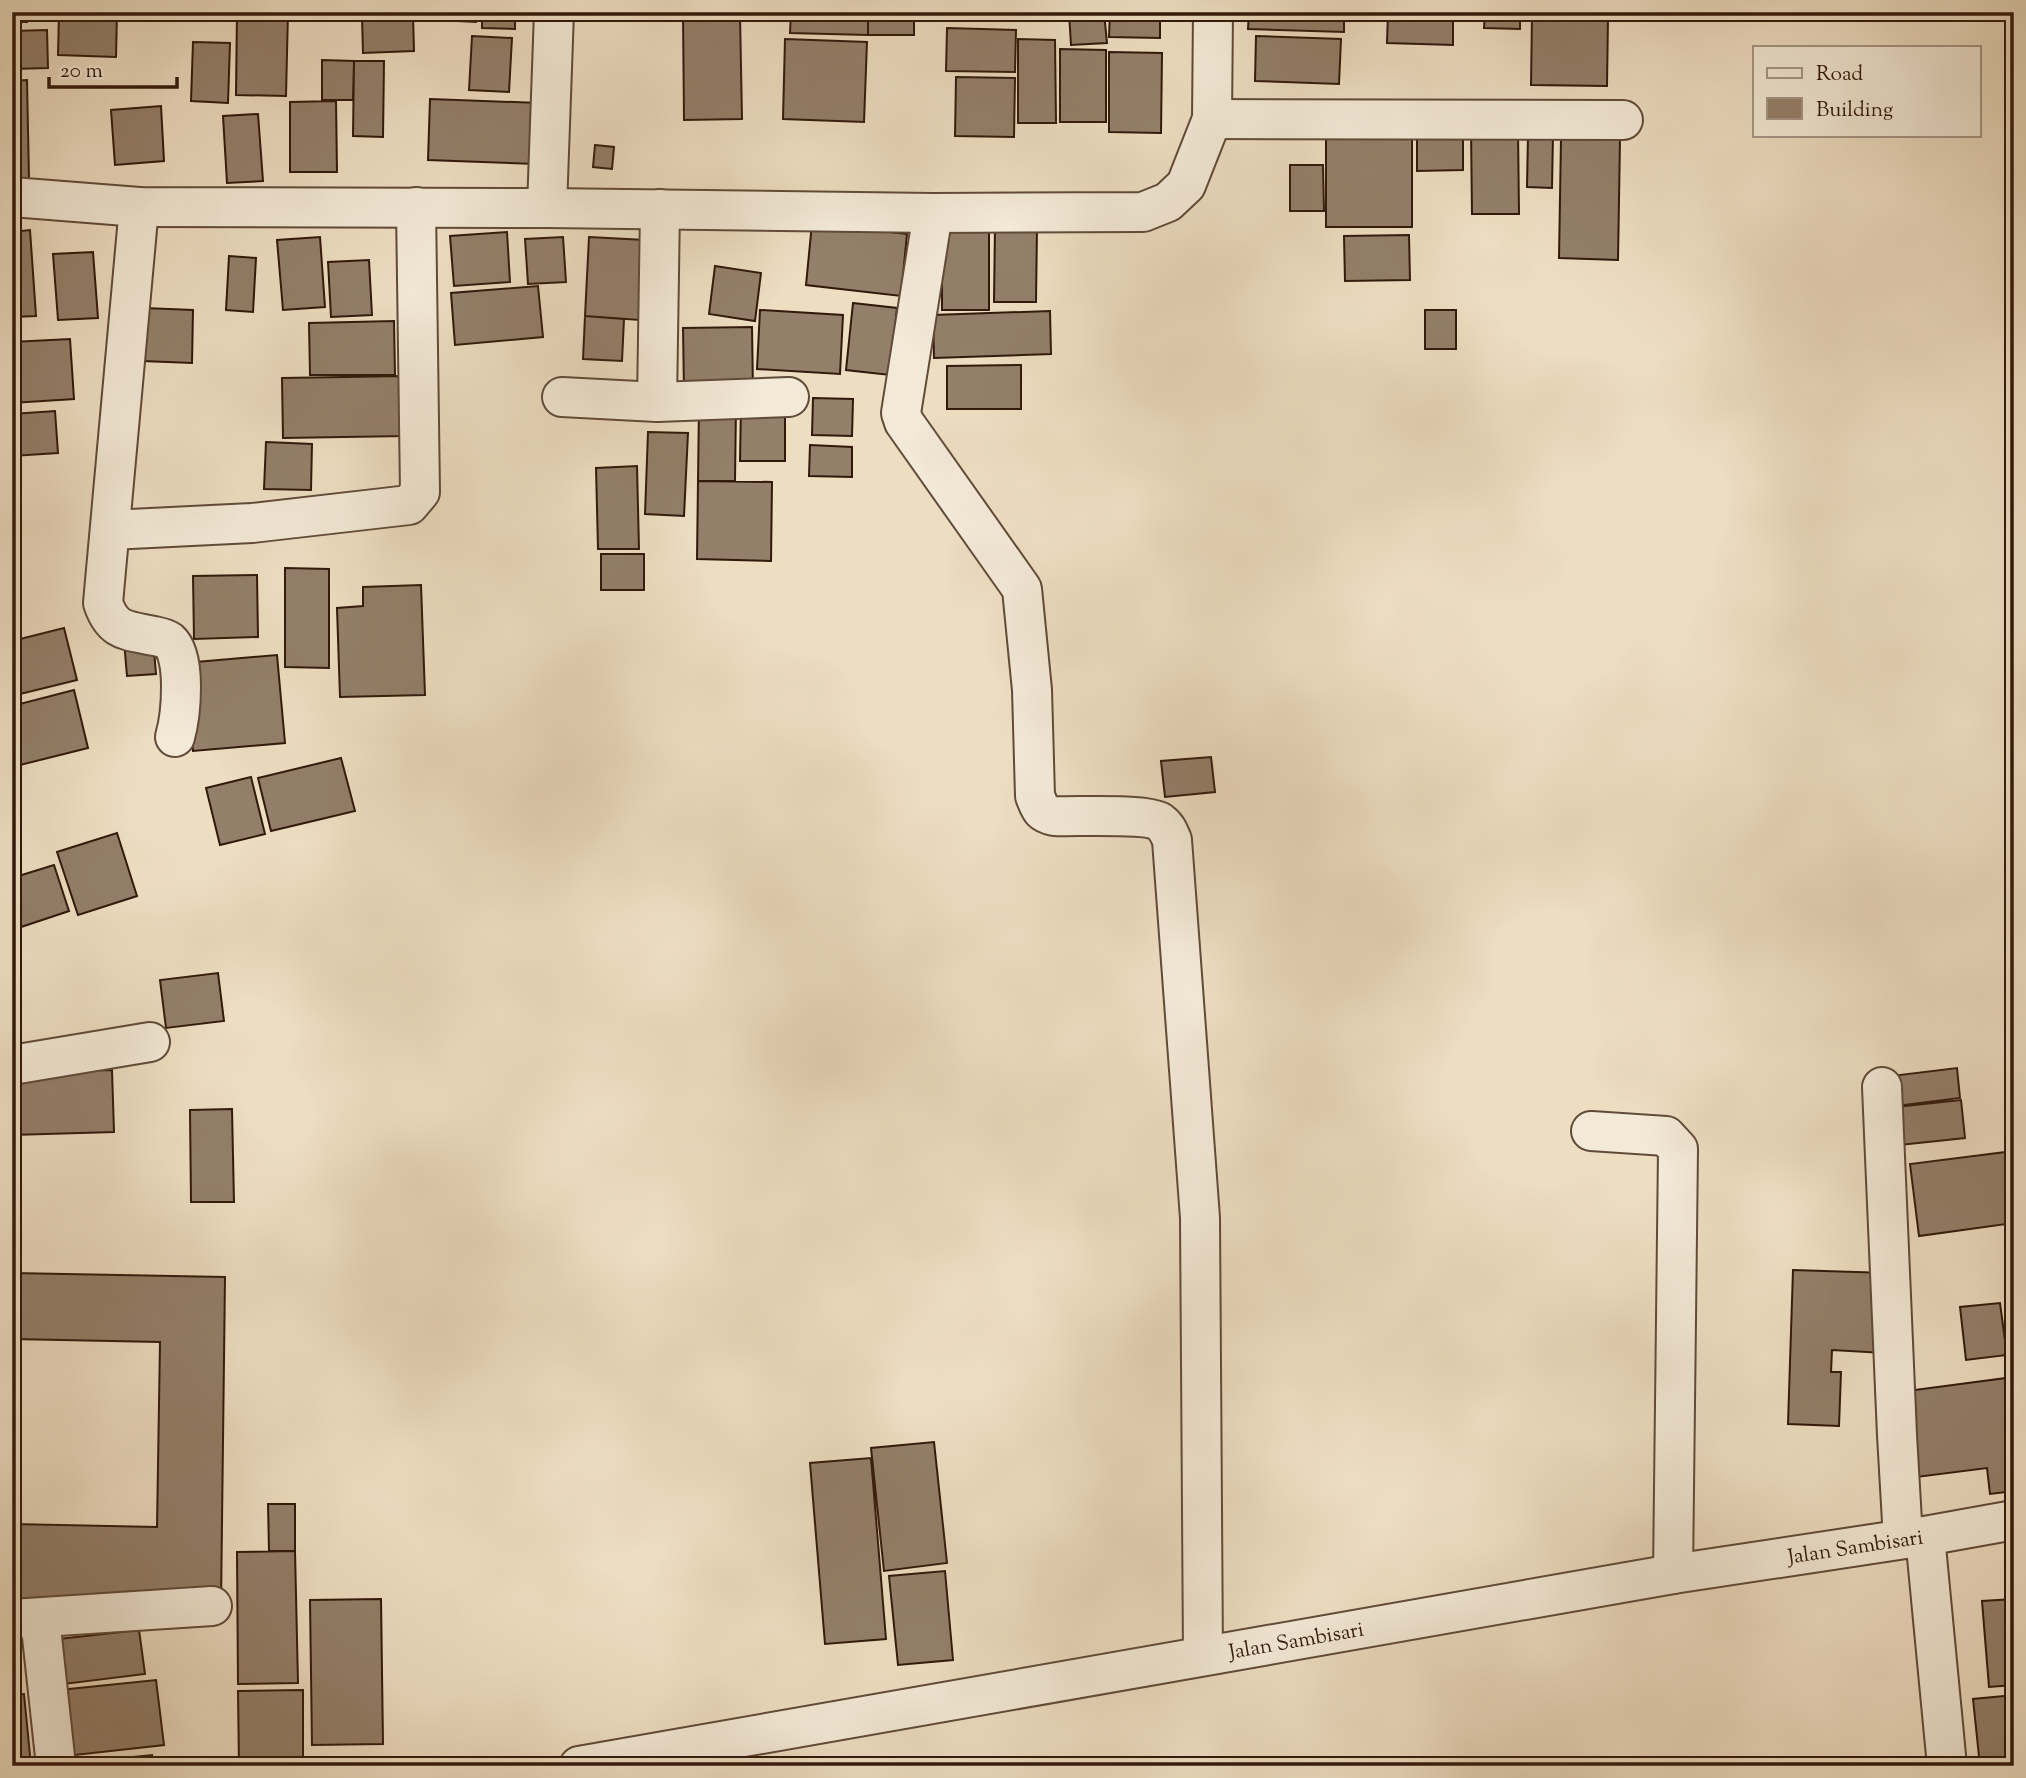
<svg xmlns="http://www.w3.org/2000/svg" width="2026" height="1778" viewBox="0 0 2026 1778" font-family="'Sorts Mill Goudy',serif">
  <rect width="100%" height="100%" fill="#edddc1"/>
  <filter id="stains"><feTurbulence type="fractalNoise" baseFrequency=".00286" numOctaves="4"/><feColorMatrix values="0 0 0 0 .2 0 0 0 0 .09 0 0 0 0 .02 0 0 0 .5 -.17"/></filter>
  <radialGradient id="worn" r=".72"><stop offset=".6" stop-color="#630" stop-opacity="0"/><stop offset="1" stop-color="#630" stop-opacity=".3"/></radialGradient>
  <path fill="#937f6a" stroke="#32190c" stroke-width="2" d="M12 12H27V22H12Z
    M59 12H117L116 57 58 55Z
    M237 12H288L286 96 236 95Z
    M417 12H476V22L417 19Z
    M482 12H515V29L482 28Z
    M791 12H868V35L790 33Z
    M868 12H914V35H868Z
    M1104 12 1107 43 1071 45 1069 13Z
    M1110 12H1160V38L1109 37Z
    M1249 12H1344V32L1248 29Z
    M1388 12H1453V45L1387 43Z
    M1485 12H1520V29L1484 28Z
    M413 15 414 51 363 53 362 16Z
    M683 15H740L742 119 684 120Z
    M1532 16 1608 17 1607 86 1531 85Z
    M947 28 1016 30 1015 72 946 71Z
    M47 30 48 68 12 69V31Z
    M472 36 512 38 509 92 469 90Z
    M1256 36 1341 39 1339 84 1255 81Z
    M785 39 867 42 864 122 783 119Z
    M1018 39 1055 40 1056 123H1018Z
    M193 42 230 43 228 103 191 101Z
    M1060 49 1106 50V122H1060Z
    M1109 52 1162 53 1161 133 1109 132Z
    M322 60 354 61 353 100H322Z
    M354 61H384L383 137 353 136Z
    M956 77 1015 78 1014 137 955 136Z
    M27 80 29 179H12V81Z
    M430 99 539 103 536 164 428 160Z
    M336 101 337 172H290V102Z
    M161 106 164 161 115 165 111 110Z
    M258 114 263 181 227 183 223 116Z
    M1326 125H1412V227H1326Z
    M1417 126H1463V170L1417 171Z
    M1471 129H1518L1519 214H1472Z
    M1528 135H1553L1552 188 1527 187Z
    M1561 138 1620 139 1618 260 1559 258Z
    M595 145 614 147 612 169 593 167Z
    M1290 165H1323L1324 211H1290Z
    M942 222 989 223V310H942Z
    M812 223 907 234 901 296 806 285Z
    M995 226 1037 227 1036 302H994Z
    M30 230 36 316 12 317V232Z
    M507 232 510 282 454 286 450 236Z
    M1409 235 1410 280 1345 281 1344 236Z
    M320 237 325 307 283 310 277 240Z
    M563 237 566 282 528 284 525 239Z
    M589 237 645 240 640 320 585 316Z
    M93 252 98 318 58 320 53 254Z
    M229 256 256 258 253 312 226 310Z
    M369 260 372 315 331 317 328 262Z
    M715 266 761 273 755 321 709 314Z
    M538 286 543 337 455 345 451 293Z
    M853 303 897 308 890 375 846 370Z
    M144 308 193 310 192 363 142 361Z
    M760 310 843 315 840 374 757 369Z
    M1425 310H1456V349H1425Z
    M1050 311 1051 354 934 358 933 315Z
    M585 316 624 319 622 361 583 359Z
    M394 321 395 375H310L309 323Z
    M752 327 753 391H684L683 328Z
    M70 339 74 399 12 403V342Z
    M1021 365V409H947V366Z
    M405 376 406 436 283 438 282 378Z
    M813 398 853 399 852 436 812 435Z
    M699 405 736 406 735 481H698Z
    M741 406H785V461H740Z
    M55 411 58 453 12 456V414Z
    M648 432 688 433 684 516 645 514Z
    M266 442 312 444 311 490 264 489Z
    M810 445 852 447V477L809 476Z
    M637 466 639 549H598L596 468Z
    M698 481 772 482 771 561 697 559Z
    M601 554H644V590H601Z
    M285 568 329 569V668L285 667Z
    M257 575 258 637 194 639 193 576Z
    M421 585 425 695 340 697 337 608 363 606V587Z
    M64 628 77 680 12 696V641Z
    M153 639 156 674 127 676 124 641Z
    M277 655 285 743 193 751 185 663Z
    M74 690 88 748 12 767V706Z
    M1211 757 1215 792 1165 797 1161 761Z
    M341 758 355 811 271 831 258 778Z
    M251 777 265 834 220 845 206 788Z
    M117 833 137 896 78 915 57 852Z
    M54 865 69 911 12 930V878Z
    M218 973 224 1021 166 1028 160 980Z
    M1957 1068 1960 1098 1896 1106 1891 1076Z
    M112 1070 114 1132 12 1135V1072Z
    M1961 1100 1965 1138 1900 1145 1896 1107Z
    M232 1109 234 1202H191L190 1110Z
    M2014 1151V1223L1919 1236 1910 1164Z
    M1793 1270 1887 1273 1884 1353 1832 1350 1831 1372H1841L1839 1426 1788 1424Z
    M12 1273 225 1277 221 1604 12 1600V1524L157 1527 160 1342 12 1339Z
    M2000 1303 2007 1355 1966 1360 1960 1307Z
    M2014 1377V1491L1990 1494 1987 1468 1909 1478 1899 1392Z
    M934 1442 947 1563 884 1571 871 1448Z
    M871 1458 886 1639 825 1644 810 1463Z
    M268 1504H295V1551H269Z
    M295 1551 298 1683 238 1684 237 1552Z
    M945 1571 953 1660 898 1665 889 1576Z
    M381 1599 383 1744 312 1745 310 1600Z
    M2014 1599V1685L1989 1687 1982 1601Z
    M139 1630 145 1674 56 1685 50 1640Z
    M156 1680 164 1745 57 1757 50 1691Z
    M303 1690V1766H239L238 1691Z
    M24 1694 31 1766H12V1695Z
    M2014 1695V1764L1980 1766 1973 1699Z
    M152 1755 153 1766H64V1764Z"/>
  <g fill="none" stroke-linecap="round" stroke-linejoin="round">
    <g stroke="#614a39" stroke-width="42">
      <g id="minor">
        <path d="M1212 119 1623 120"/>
        <path d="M12 197 139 207 547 208 933 213 1143 212 1168 202 1186 185 1212 119 1213 12"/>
        <path d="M139 207 103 603C113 632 126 630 154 636 159 637 165 638 169 641 187 656 181 716 175 737"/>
        <path d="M547 208 554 12"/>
        <path d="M660 209 657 402 789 397"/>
        <path d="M933 213 901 413 904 422 1022 589 1032 690 1035 796C1040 808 1040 813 1054 816 1075 817 1146 813 1160 822 1167 827 1169 833 1172 840L1200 1218 1203 1656"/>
        <path d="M562 397 657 402"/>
        <path d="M110 530 252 523 409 505 420 492 416 207"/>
        <path d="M12 1065 150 1042"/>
        <path d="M1882 1087 1897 1435 1903 1539"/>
        <path d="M1591 1131 1666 1136 1678 1149 1673 1574"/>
        <path d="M1925 1536 1947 1766"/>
        <path d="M40 1618 56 1766"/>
        <path d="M12 1619 212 1606"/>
        <path id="s1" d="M579 1766 1673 1574 1925 1536 2014 1520"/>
      </g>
    </g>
    <use href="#minor" stroke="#f3e9d7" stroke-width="38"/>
  </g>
  <g text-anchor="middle" stroke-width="6" stroke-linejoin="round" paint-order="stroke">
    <g font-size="21" fill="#32190c" stroke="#f3e9d7">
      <text dy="7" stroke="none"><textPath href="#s1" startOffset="1295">Jalan Sambisari</textPath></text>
      <text dy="7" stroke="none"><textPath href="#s1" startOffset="728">Jalan Sambisari</textPath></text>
    </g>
  </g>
  <rect width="2026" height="1778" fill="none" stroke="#edddc1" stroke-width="42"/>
  <rect x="14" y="14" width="1998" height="1750" fill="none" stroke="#32190c" stroke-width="3.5"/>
  <rect x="21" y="21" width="1984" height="1736" fill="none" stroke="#32190c" stroke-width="2"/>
  <rect x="1753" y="46" width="228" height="91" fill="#f3e9d7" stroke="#a69686" stroke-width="2"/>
  <rect x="1767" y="68" width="35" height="10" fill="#f3e9d7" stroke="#a69686" stroke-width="2"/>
  <text x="1816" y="80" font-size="21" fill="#32190c">Road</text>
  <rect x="1767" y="98" width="35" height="21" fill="#937f6a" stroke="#a69686" stroke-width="2"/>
  <text x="1816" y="116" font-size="21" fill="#32190c">Building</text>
  <path d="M49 77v10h128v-10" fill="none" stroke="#32190c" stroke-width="3.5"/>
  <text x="60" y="77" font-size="21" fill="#32190c" stroke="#f3e9d7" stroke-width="5" paint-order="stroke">20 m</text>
  <rect width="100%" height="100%" filter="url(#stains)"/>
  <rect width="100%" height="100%" fill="url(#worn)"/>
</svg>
